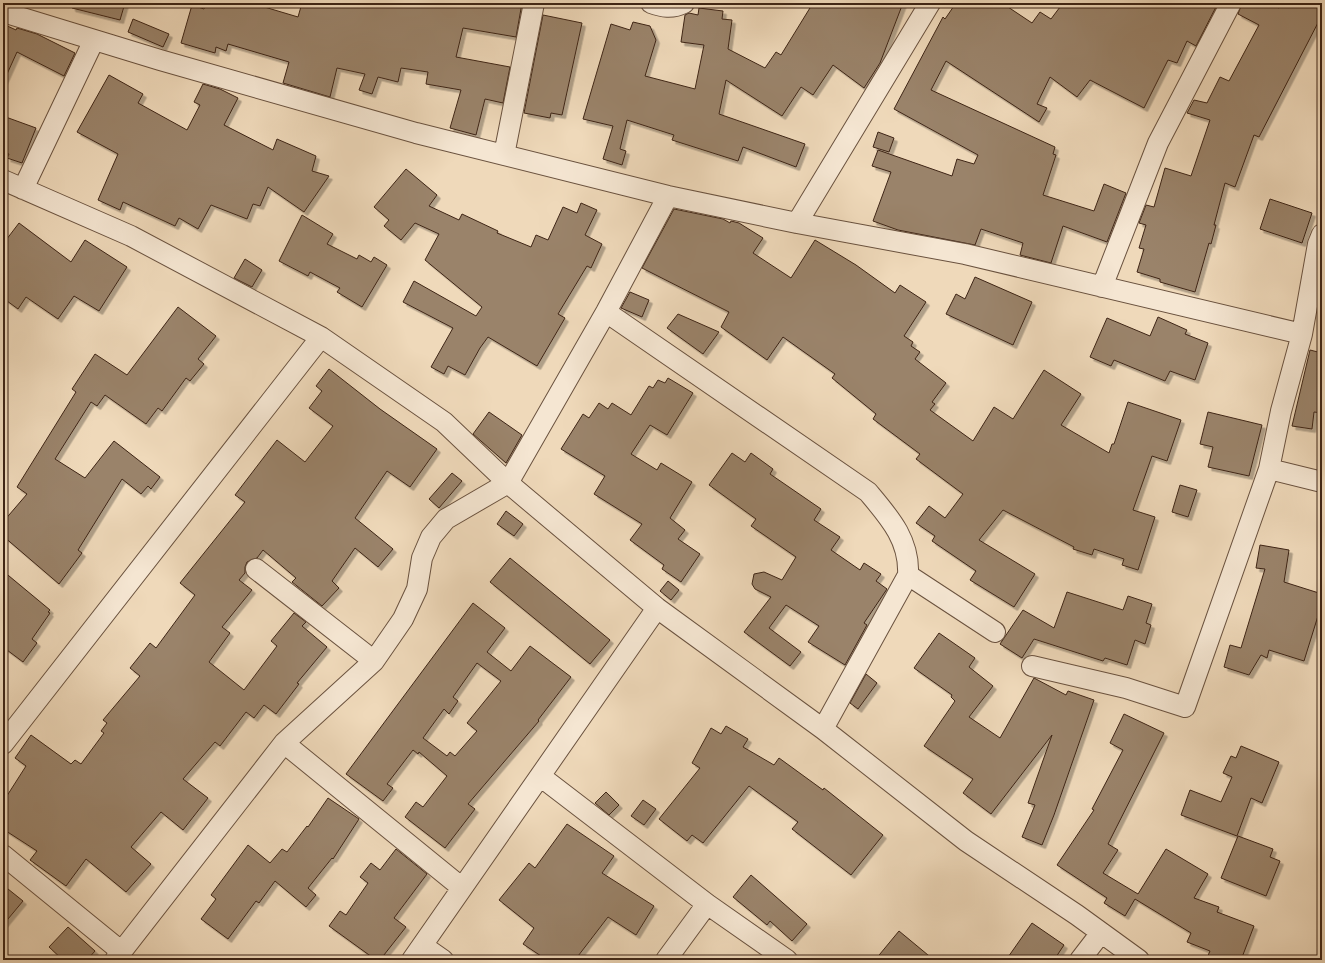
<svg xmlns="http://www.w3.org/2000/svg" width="1325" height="963" viewBox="0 0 1325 963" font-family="'IM FELL DW Pica',serif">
  <defs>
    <filter id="shadow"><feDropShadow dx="3.5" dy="3.5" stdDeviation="0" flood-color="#0004"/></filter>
  </defs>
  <rect width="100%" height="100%" fill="#efd9ba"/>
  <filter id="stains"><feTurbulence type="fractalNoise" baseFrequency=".005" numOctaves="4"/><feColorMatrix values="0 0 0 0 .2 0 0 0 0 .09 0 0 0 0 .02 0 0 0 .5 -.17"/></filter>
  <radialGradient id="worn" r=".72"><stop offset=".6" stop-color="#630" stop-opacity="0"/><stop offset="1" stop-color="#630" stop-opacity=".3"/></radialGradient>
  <path fill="#9a836b" stroke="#3e2516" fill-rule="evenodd" filter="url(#shadow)" d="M72 3H125L120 20 72 8Z
    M206 3H251L298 17 302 3H522L516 37 463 28 456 57 510 67 503 103 485 99 476 135 450 128 461 90 426 84 428 72 401 68 398 82 378 77 372 94 359 90 365 74 337 68 330 97 283 83 289 62 228 44 226 51 216 47 215 53 181 43 192 5 204 9Z
    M813 3H903L880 63 864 88 833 65 813 95 801 87 782 116 726 80 719 114 805 144 796 167 743 147 738 161 672 140 674 135 627 120 620 149 626 151 622 165 603 159 613 126 583 119 611 24 630 30 633 22 650 26 656 40 645 76 695 89 704 45 681 42 685 15 689 13 698 15 699 8 723 11 722 19 732 20 728 49 765 68 776 52 781 55Z
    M956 3H1002L1032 23 1040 12 1051 19 1063 3H1218L1196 46 1187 41 1177 63 1168 60 1144 108 1090 80 1077 97 1050 77 1037 104 1047 108 1039 122 946 61 931 90 1055 147 1053 154 1056 155 1043 195 1094 211 1104 184 1126 193 1107 242 1063 226 1051 263 1020 255 1023 243 981 229 975 245 898 230 873 221 891 172 872 166 878 150 952 176 957 159 974 164 978 155 894 109 943 17 945 19Z
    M1242 3H1270L1279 8 1282 3H1322V15L1259 137 1254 135 1235 187 1225 183 1214 225H1216L1211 244 1209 243 1195 292 1160 282V279L1137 272 1144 249 1139 248 1146 225 1139 223 1146 205 1154 207 1165 168 1191 176 1210 120 1187 113 1194 100 1207 103 1220 77 1229 81 1259 25 1238 14Z
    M543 15 582 23 562 115 551 113 550 118 524 113Z
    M133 19 169 34 163 47 128 32Z
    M3 24 16 30 17 28 37 34 75 53 64 76 17 52 3 83Z
    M109 75 143 94 138 103 187 130 200 105 194 102 203 84 220 89 238 98 224 125 273 150 277 139 316 156 312 171 329 176 304 212 268 187 260 206 253 204 247 219 211 205 198 229 179 218 175 226 123 202 120 210 98 200 118 154 77 132Z
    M3 116 36 128 22 163 7 158 9 154 3 152Z
    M878 132 894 138 889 152 873 147Z
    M406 169 437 195 429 206 459 220 462 214 498 231 497 233 531 247 536 235 548 240 563 207 577 213 581 203 597 210 585 235 602 244 591 268 587 266 558 314 565 318 537 366 488 337 480 348 465 375 448 366 444 374 431 367 453 328 403 302 414 281 476 316 482 307 425 260 439 234 415 223 401 240 384 226 389 220 374 207Z
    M1270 199 1312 213 1302 243 1260 229Z
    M674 209 723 219 730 223 731 221 739 223 763 238 753 253 791 278 815 240 856 265 895 293 900 285 926 302 904 336 913 342 911 346 920 352 915 359 946 383 932 402 935 404 930 410 973 441 994 407 1013 419 1044 370 1081 394 1061 425 1109 453 1112 444H1114L1128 402 1181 420 1167 461 1152 456 1133 510 1155 517 1138 570 1122 565 1124 559 1094 549 1092 555 1073 549 1074 547 1003 510 979 540 1035 574 1014 607 970 580 976 571 932 541 935 536 916 523 929 506 945 518 963 494 916 459 920 454 873 419 876 414 832 378 835 374 783 337 767 360 721 327 729 312 642 268Z
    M302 215 333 234 327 244 357 259 359 255 371 262 374 257 387 265 362 307 337 292 340 288 310 272 308 276 279 261Z
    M19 223 71 262 85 240 127 267 99 311 74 296 58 319 26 297 18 309 3 298V244Z
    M245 259 262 270 252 287 234 278Z
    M975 277 1032 302 1013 345 946 314 956 294 965 299Z
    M630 292 649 300 642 317 621 308Z
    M178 307 216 336 198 359 204 364 190 381 186 378 162 411 158 408 146 424 105 395 97 406 91 402 55 459 85 478 114 441 160 477 151 489 148 486 141 494 122 479 78 550 82 553 59 584 3 536V522L27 494 17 487 76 392 72 389 95 354 127 375Z
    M678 314 719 332 703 354 667 328Z
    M1158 317 1187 330 1185 334 1208 343 1195 380 1170 371 1165 381 1114 360 1111 366 1090 357 1107 318 1150 336Z
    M1310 350 1322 353V413L1314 412 1312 429 1292 426Z
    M329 369 380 409 437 449 410 487 387 471 355 518 393 549 378 567 355 548 332 581 339 588 322 606 292 582 296 578 263 550 257 558 247 562 245 567V573L239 580 252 590 222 627 230 633 209 662 244 690 277 646 271 641 294 613 306 622 302 626 327 647 297 683 299 684 276 714 264 705 254 718 246 712 220 746 215 742 183 779 208 798 183 830 161 812 131 847 151 864 126 892 86 859 66 886 30 860 37 851 3 829V802L26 766 15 758 31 735 71 764 75 760 81 764 104 733 101 731 107 723 103 720 140 676 130 668 150 643 156 648 195 595 180 583 245 502 235 495 277 440 305 462 333 426 309 408 322 391 316 386Z
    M668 378 693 393 667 435 650 425 631 454 657 470 661 463 692 482 670 518 685 530 678 539 700 554 681 582 662 569 664 565 630 540 642 524 594 494 605 476 561 449 583 414 589 418 599 403 608 409 612 403 631 415 649 386 653 388 658 380 665 383Z
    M489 412 522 435 506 463 473 434Z
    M1208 412 1262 425 1249 476 1208 467 1213 447 1200 444Z
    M732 453 745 462 751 453 773 469 770 474 821 509 814 520 840 537 831 550 860 570 864 563 881 574 876 581 887 589 864 623 867 625 845 665 808 642 819 626 786 605 769 628 801 652 790 666 744 632 771 597 755 589 752 584 754 574 764 572 782 580 796 557 751 526 756 519 709 485Z
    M452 473 462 481 439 508 429 499Z
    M1180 485 1197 490 1188 517 1172 512Z
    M506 511 523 524 514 536 497 524Z
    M1260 545 1289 550 1284 582 1322 594V603L1304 661 1269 650 1267 658 1261 655 1249 675 1224 667 1230 645 1241 648 1265 569 1256 568Z
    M510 558 610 640 590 664 490 582Z
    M3 571 50 610 48 612 50 613 32 639 37 643 23 662 3 647Z
    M668 581 679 590 671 600 660 591Z
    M1067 592 1123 610 1128 596 1152 604 1146 623 1151 625 1145 644 1135 640 1127 665 1105 658 1103 661 1034 639 1022 658 1000 644 1023 610 1054 628Z
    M473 603 505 628 487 652 511 671 530 646 571 677 538 720 539 721 468 804 475 809 445 848 405 817 416 802 423 807 447 776 419 752 418 754 413 750 387 784 393 788 383 801 346 774ZM477 663 501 681 467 723 477 731 455 756 450 752 447 756 423 738 444 709 449 714 458 701 453 697Z
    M939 633 975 658 969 667 993 686 969 717 1000 738 1034 678 1066 695 1068 691 1094 700 1054 815 1042 845 1022 837 1035 805 1028 803 1052 735 991 814 963 793 973 779 924 746 955 701 951 697 952 695 914 668Z
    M866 674 877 683 858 709 850 703Z
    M1124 714 1164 733 1108 844 1118 850 1103 873 1138 894 1166 849 1208 874 1194 898 1219 907 1217 912 1254 926 1241 960H1206L1210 951 1187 942 1191 933 1135 899 1125 916 1104 903 1107 898 1057 865 1094 810 1092 809 1123 750 1110 743Z
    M726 726 748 739 743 747 774 765 779 758 823 790 824 788 883 835 851 875 792 829 798 822 749 786 703 843 692 835 687 841 659 819 700 768 692 763 711 728 721 734Z
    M1241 746 1279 762 1262 803 1251 798 1237 836 1181 815 1190 790 1221 802 1232 777 1223 773 1231 756 1236 758Z
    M606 792 619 805 609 815 595 803Z
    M328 798 359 819 333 859 332 858 308 888 316 895 306 907 275 881 259 903 256 901 228 939 201 919 216 899 211 895 248 845 270 863 282 849 287 852 307 826 308 827Z
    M643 800 656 809 644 825 631 816Z
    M567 824 614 856 602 873 654 906 636 935 608 917 575 960H547L523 944 534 928 499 900 529 863 535 868Z
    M1238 836 1273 849 1270 857 1280 861 1266 896 1221 878Z
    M396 849 427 874 394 918 406 927 380 960H376L329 926 340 911 346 915 368 883 360 877 371 863 380 870Z
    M751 875 807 924 792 941 770 921 767 925 733 897Z
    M3 885 23 901 3 925Z
    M1032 923 1064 945 1054 960H1006Z
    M68 927 95 951 87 960H63L49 947Z
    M899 931 934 960H875Z"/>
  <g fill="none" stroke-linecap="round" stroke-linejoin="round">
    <g stroke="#6a523f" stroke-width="22">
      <path id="minor" d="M651 3C662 7 672 9 684 3
        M3 12 160 60 416 133 668 196 797 223 965 254 1302 334
        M504 155 534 3
        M3 180 131 236 321 337 444 422 508 483 657 608 823 729 966 841 1077 915 1139 960
        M23 189 94 40
        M797 223 930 3
        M1102 287 1158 143 1231 3
        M606 312 868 492C889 517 910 540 908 575L823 729
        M1269 469 1322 482
        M256 569 374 661
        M908 575 995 632
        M1032 666 1126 688 1185 707 1269 469 1281 411 1302 334 1318 244 1322 234
        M284 743 461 887
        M3 744 321 337
        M540 776 707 904 787 960
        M3 855 122 952
        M423 946 443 960
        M115 960 284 743 374 661 403 619 417 589 422 558 431 537 446 519 508 483 606 312 668 196
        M412 960 657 608
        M666 960 707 904
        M1080 960 1100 934"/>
    </g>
    <use href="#minor" stroke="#f5e6d2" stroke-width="20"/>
  </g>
  <rect width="1325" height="963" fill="none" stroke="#efd9ba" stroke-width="16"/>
  <rect x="4" y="4" width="1317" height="955" fill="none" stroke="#3e2516" stroke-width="2"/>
  <rect x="8" y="8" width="1309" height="947" fill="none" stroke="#3e2516"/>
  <rect width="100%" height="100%" filter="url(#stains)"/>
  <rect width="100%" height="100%" fill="url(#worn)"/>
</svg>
